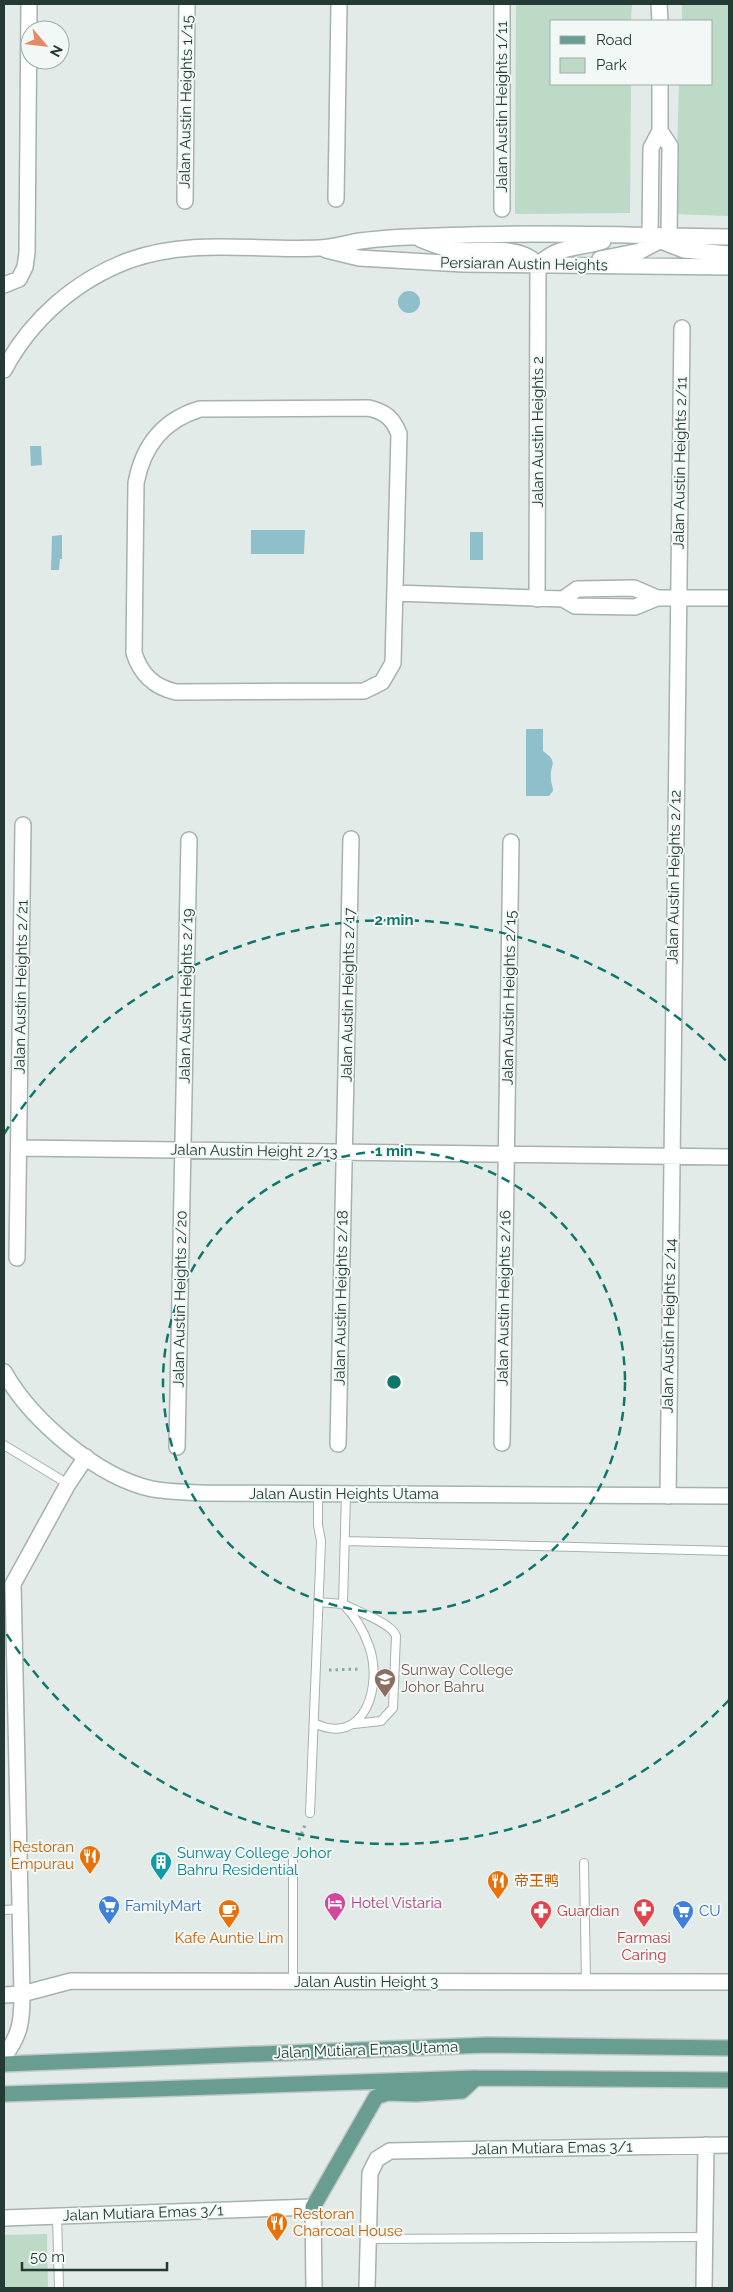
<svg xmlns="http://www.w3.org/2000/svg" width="733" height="2292" viewBox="0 0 733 2292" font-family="Raleway,'Noto Sans SC',sans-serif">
  <rect width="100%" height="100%" fill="#e2ebe7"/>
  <path fill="#bcdac5" d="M516 4H632L631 21H552V84H631L630 213 515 214Z
    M682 4H729V216L675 214 679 84H712V21H682Z
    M47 2234 48 2288H4V2235Z"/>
  <path fill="#8ebfcb" d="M398 302a11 11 0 1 1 22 0a11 11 0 1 1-22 0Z
    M30 446H41L42 465 31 466Z
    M251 530H305L304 554H251Z
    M470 532H483V560H470Z
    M62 535V559H60L59 570H51L52 536Z
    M526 729H543V751C560 763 549 764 551 779 551 784 553 786 553 791L549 796H526Z"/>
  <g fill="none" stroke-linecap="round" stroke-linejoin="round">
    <g stroke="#a5b2ae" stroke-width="10">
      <path id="lane" d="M4 1445 68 1484
        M346 1494 343 1604C356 1611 392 1623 396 1636L393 1708 381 1721 354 1724
        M345 1541 729 1551
        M314 1723C365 1748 383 1685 369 1646 363 1629 355 1616 343 1604L318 1602
        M310 1813 321 1541 318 1525V1494
        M293 1860V1983
        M584 1863 586 1981
        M4 1910 21 1909
        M57 2216 59 2288
        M368 2239 704 2237"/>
    </g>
    <g stroke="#a5b2ae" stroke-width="18">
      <path id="street" d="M659 4 660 21
        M660 131 670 146 669 236
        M336 199 339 4
        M185 201 187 4
        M502 209V4
        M650 236 651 148 660 131V84
        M420 239C432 244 442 248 454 250 476 253 518 244 535 262
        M656 239 684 250 729 254
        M326 250 359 258 463 264 729 267
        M600 259 640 251 667 237
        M538 265C558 245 578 249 603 241
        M4 285 19 279 25 267 27 253 29 4
        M4 370C31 319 76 280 130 260 191 238 255 251 318 248 332 248 347 243 360 241 396 236 433 236 469 235 555 232 643 236 729 237
        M369 408C385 412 393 418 399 434L393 663 382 682 364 691 176 692C154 687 141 675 134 653L136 483C143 446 163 420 200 409Z
        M395 593 563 599 575 606 635 607 657 598
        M537 599 538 265
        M563 599 577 589 634 588 657 598H729
        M19 1148 729 1157
        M17 1258 23 825
        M502 1443 511 842
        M338 1444 351 839
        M177 1447 189 840
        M668 1496 682 328
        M4 1995 22 1994 71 1981 729 1982
        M4 2056C21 2035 22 2019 22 1994L13 1584 68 1484 86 1457
        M4 2218 313 2207 314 2288
        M367 2288 370 2173 377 2159 390 2151 729 2145
        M704 2288 706 2145"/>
    </g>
    <g stroke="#a1b5af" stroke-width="18">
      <path id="secondary" d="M4 1372C31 1420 97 1477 152 1489 168 1492 185 1492 202 1493L729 1496"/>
    </g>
    <g stroke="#c1c8c6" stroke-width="18">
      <path id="primary" d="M4 2064 487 2045 729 2048
        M4 2094 476 2078 729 2080
        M313 2207 376 2097 388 2093 416 2094 462 2091 476 2078"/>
    </g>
    <path stroke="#85aca1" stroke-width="3" stroke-dasharray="2.5 4" stroke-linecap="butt" d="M329 1670 360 1669
      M299 1840 305 1825"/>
    <use href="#lane" stroke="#fff" stroke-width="8"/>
    <use href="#street" stroke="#fff" stroke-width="15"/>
    <use href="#secondary" stroke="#fff" stroke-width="15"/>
    <use href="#primary" stroke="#6a9d91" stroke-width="15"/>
  </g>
  <g fill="none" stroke="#0f766e" stroke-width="2.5" stroke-dasharray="9 6">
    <circle cx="394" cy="1382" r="231"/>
    <path d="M729 1700A462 462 0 0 1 4 1630M4 1134A462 462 0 0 1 729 1064"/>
  </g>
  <defs>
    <g id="university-pin" transform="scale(1.125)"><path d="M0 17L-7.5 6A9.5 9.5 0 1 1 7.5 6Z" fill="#8d6e63" stroke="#f2f8f5"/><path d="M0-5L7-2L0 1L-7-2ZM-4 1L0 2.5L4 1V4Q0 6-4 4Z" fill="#fff"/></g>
    <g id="restaurant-pin" transform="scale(1.125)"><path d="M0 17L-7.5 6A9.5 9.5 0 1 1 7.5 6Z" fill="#e8710a" stroke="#f2f8f5"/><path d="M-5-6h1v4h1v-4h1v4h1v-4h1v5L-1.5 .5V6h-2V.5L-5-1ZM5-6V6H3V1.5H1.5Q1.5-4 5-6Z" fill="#fff"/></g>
    <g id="building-pin" transform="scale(1.125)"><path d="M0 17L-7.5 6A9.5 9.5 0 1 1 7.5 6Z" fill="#0f9aa8" stroke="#f2f8f5"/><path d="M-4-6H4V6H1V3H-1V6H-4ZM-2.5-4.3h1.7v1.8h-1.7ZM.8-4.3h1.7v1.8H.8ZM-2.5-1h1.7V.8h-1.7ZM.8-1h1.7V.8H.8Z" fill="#fff"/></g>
    <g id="hotel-pin" transform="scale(1.125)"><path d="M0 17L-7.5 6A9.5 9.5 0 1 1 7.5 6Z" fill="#d1479c" stroke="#f2f8f5"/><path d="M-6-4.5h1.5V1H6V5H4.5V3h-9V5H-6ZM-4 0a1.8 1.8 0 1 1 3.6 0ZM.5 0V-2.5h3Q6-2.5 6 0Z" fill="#fff"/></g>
    <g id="supermarket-pin" transform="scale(1.125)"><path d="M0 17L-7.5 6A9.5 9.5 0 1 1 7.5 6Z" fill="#3f7fe0" stroke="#f2f8f5"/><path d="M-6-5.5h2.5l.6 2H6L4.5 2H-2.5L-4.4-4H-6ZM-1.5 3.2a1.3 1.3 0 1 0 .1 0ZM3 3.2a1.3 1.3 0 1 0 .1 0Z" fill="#fff"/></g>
    <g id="pharmacy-pin" transform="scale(1.125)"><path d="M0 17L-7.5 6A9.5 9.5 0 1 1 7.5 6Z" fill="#e0444e" stroke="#f2f8f5"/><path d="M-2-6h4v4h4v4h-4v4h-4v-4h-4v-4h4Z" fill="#fff"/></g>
    <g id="cafe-pin" transform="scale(1.125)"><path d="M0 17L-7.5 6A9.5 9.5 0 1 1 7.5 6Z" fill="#e8710a" stroke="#f2f8f5"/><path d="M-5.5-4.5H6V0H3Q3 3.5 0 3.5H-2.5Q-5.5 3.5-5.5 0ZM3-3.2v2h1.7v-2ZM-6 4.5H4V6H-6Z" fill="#fff"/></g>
  </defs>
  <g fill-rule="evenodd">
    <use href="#university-pin" x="385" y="1679"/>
    <use href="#restaurant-pin" x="90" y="1856"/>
    <use href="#building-pin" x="161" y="1862"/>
    <use href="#restaurant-pin" x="498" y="1881"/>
    <use href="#hotel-pin" x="335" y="1903"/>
    <use href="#supermarket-pin" x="109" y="1906"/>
    <use href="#pharmacy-pin" x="644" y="1909"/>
    <use href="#cafe-pin" x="229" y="1910"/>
    <use href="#pharmacy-pin" x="541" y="1911"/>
    <use href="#supermarket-pin" x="683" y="1911"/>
    <use href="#restaurant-pin" x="277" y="2223"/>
  </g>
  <g text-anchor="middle" stroke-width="4" stroke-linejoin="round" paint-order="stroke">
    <g font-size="15" fill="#233a35" stroke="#f2f8f5">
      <text transform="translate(186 102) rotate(-89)" y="5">Jalan Austin Heights 1/15</text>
      <text transform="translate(502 107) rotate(-90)" y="5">Jalan Austin Heights 1/11</text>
      <text transform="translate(524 264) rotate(1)" y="5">Persiaran Austin Heights</text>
      <text transform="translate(538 432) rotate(-90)" y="5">Jalan Austin Heights 2</text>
      <text transform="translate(680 463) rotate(-89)" y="5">Jalan Austin Heights 2/11</text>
      <text transform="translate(674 877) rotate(-89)" y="5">Jalan Austin Heights 2/12</text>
      <text transform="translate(21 987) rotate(-89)" y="5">Jalan Austin Heights 2/21</text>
      <text transform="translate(348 995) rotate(-89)" y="5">Jalan Austin Heights 2/17</text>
      <text transform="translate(186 996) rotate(-89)" y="5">Jalan Austin Heights 2/19</text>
      <text transform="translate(509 998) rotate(-89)" y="5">Jalan Austin Heights 2/15</text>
      <text transform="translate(254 1151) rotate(1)" y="5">Jalan Austin Height 2/13</text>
      <text transform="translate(341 1298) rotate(-89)" y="5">Jalan Austin Heights 2/18</text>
      <text transform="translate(504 1298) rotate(-89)" y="5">Jalan Austin Heights 2/16</text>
      <text transform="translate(180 1299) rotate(-89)" y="5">Jalan Austin Heights 2/20</text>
      <text transform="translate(669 1326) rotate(-89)" y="5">Jalan Austin Heights 2/14</text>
      <text x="344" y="1499">Jalan Austin Heights Utama</text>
      <text x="366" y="1987">Jalan Austin Height 3</text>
      <text transform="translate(366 2050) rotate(-2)" y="5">Jalan Mutiara Emas Utama</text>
      <text transform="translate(552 2148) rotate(-1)" y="5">Jalan Mutiara Emas 3/1</text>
      <text transform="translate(143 2213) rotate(-2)" y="5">Jalan Mutiara Emas 3/1</text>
    </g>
    <g font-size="15" fill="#785e54" stroke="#f2f8f5" text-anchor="start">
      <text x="401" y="1675">Sunway College<tspan x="401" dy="17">Johor Bahru</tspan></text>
    </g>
    <g font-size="15" fill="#c56008" stroke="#f2f8f5" text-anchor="start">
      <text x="74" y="1852" text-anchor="end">Restoran<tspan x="74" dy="17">Empurau</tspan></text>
      <text x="514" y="1886">帝王鸭</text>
      <text x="229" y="1943" text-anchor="middle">Kafe Auntie Lim</text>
      <text x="293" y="2219">Restoran<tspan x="293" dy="17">Charcoal House</tspan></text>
    </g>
    <g font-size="15" fill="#0d838f" stroke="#f2f8f5" text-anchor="start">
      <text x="177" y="1858">Sunway College Johor<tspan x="177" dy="17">Bahru Residential</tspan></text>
    </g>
    <g font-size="15" fill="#b23c85" stroke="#f2f8f5" text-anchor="start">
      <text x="351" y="1908">Hotel Vistaria</text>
    </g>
    <g font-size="15" fill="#366cbe" stroke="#f2f8f5" text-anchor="start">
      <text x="125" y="1911">FamilyMart</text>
      <text x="699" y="1916">CU</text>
    </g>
    <g font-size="15" fill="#be3a42" stroke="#f2f8f5" text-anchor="start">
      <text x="557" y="1916">Guardian</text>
      <text x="644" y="1943" text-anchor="middle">Farmasi<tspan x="644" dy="17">Caring</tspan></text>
    </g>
  </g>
  <circle cx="394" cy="1382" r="8" fill="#0f766e" stroke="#f2f8f5" stroke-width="2.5"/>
  <g font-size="15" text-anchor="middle" font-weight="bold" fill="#0f766e" stroke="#f2f8f5" stroke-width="4" stroke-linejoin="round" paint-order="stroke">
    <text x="394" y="925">2 min</text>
    <text x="394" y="1156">1 min</text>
  </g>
  <rect width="733" height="2292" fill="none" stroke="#233a35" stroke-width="10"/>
  <rect x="550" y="20" width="162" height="65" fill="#f2f8f5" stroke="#9faca8"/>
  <rect x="560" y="36" width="25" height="8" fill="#6a9d91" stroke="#9faca8"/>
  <text x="596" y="45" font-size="15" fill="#233a35">Road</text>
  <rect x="560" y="58" width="25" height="15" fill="#bcdac5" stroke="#9faca8"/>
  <text x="596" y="70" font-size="15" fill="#233a35">Park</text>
  <g transform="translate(45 45) rotate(118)"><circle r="24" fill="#f2f8f5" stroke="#9faca8"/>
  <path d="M0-4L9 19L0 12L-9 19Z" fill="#e68964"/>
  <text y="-8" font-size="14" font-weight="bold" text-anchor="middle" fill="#233a35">N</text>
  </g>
  <path d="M22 2262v8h145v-8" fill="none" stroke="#233a35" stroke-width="2.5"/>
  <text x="30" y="2262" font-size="15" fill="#233a35" stroke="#f2f8f5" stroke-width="4" paint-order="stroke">50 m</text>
</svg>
